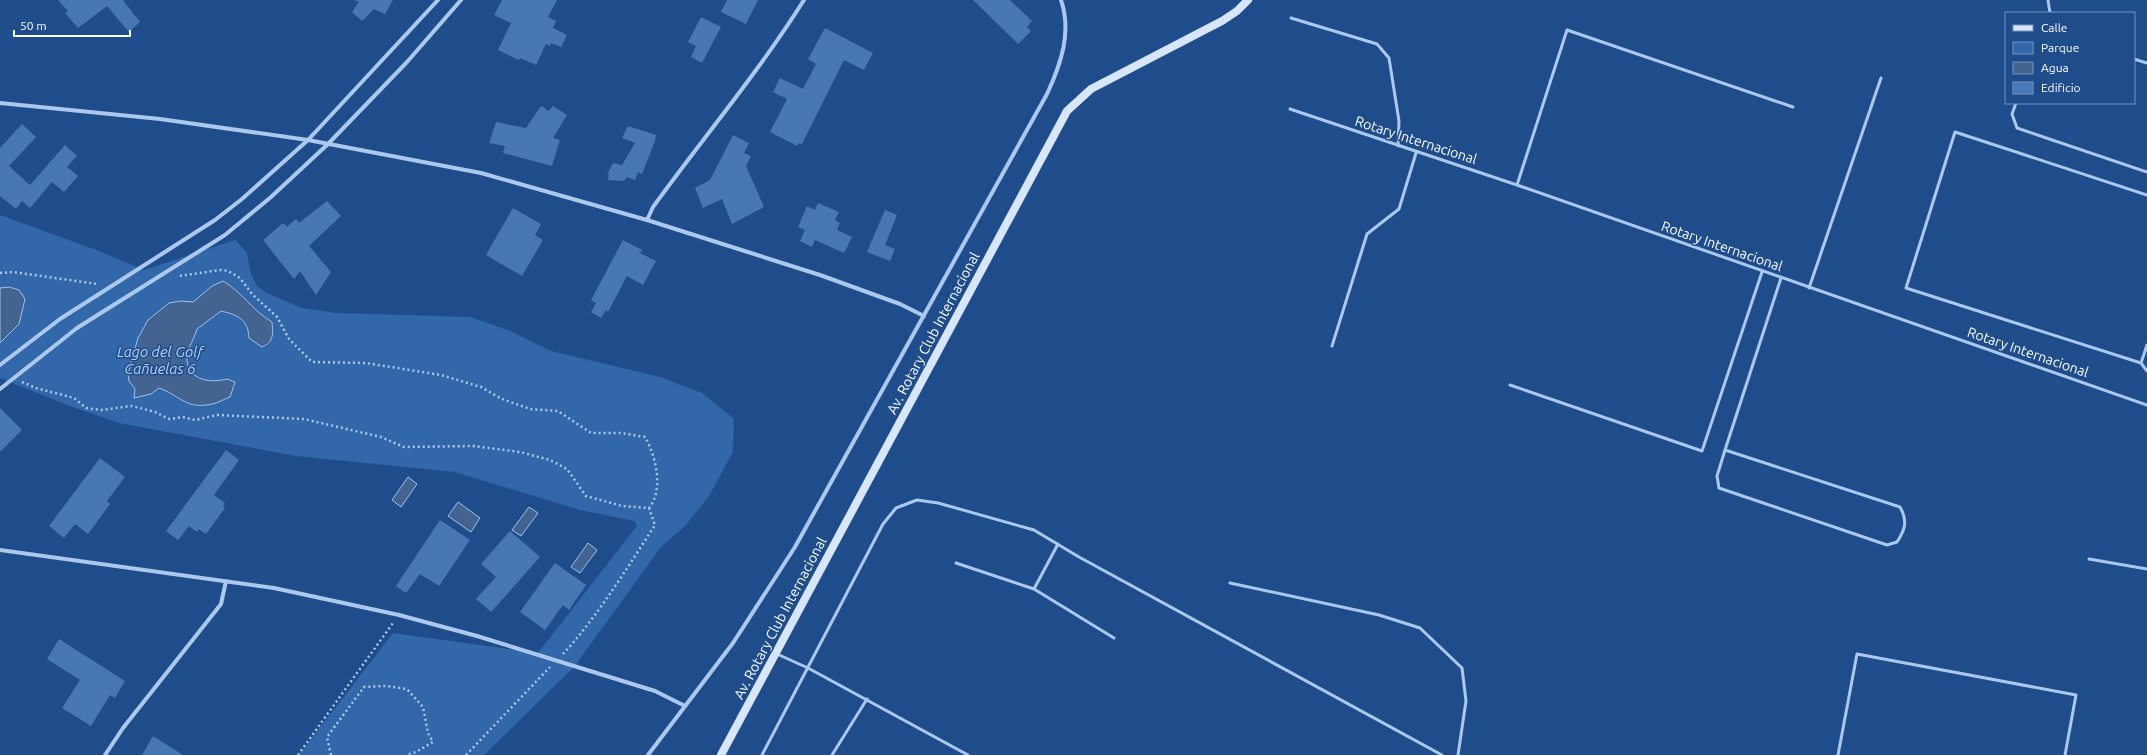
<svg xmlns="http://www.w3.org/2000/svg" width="2147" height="755" viewBox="0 0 2147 755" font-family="Ubuntu,sans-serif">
  <rect width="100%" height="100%" fill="#1f4d8c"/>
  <path fill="#3267aa" d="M0 215 99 251 144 270 235 240 247 253 251 274 257 286 267 293 302 308 336 313 470 317 508 330 551 351 660 377 702 393 734 419 733 452 709 496 685 526 661 547 574 667 484 755H299L393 633 538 653 637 526 634 521 580 510 455 472 296 456 119 423 67 405 0 378Z"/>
  <path fill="#436391" stroke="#9fc3ee" d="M223 281C242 292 253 311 272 322 273 334 274 342 262 347L249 338C248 319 238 315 221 311L197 329C195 337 188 348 187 355 185 379 208 384 227 379L235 382 230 397C224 399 218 403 212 404 186 410 181 396 159 388L151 394 134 398 135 389 129 381 128 374 138 338 148 320 169 303 181 301 193 302 212 286Z
    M9 287 19 290 25 299 19 324 0 343V288Z
    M408 477 417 484 401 507 392 500Z
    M458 502 480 518 471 532 448 516Z
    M529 507 538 513 521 536 512 530Z
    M588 543 597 550 580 573 571 567Z"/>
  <path fill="#4777b4" d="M58 0H123L140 22 129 32 107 6 78 28 65 13 68 11Z
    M354 0H393L385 14 374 9 362 21 352 12 359 2Z
    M502 0H557L548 17 556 21 553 28 567 35 561 47 551 43 550 46 546 44 536 65 520 58 519 60 498 50 511 23 494 15Z
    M727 0H758L746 24 721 12Z
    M973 0H1010L1032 21 1027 27 1031 31 1018 44Z
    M701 17 721 27 702 63 691 57 696 46 688 42Z
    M825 28 873 53 864 70 844 60 802 144 799 143 797 146 770 132 787 99 773 92 780 78 803 89 816 64 808 59Z
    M541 106 549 111 553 106 567 115 553 138 560 140 552 166 503 153 505 146 489 143 496 122 526 128Z
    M22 124 36 137 9 166 30 185 65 145 77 156 67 167 78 176 64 192 52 182 30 208 22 201 16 209 0 196V148Z
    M628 126 656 135 655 141 642 174 638 172 635 180 627 177 624 181 608 180 609 175H607L613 163 622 165 635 143 622 138Z
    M733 135 749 143 744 153 751 156 746 166 764 207 732 224 722 199 703 208 695 188 710 180Z
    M327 201 341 216 309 246 331 272 316 295 300 271 294 279 263 240 283 223 287 227 296 219 299 223Z
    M818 203 839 212 835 220 840 223 837 230 852 237 844 253 815 240 812 247 800 241 805 230 798 227 807 206 815 210Z
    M513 208 541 224 535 235 543 240 522 276 486 255Z
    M885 210 897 215 885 245 895 249 890 261 867 252Z
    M623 240 642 250 640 253 656 261 643 285 627 276 608 312 606 310 601 318 591 312 596 303 591 300Z
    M0 408 22 430 0 452Z
    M226 450 239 460 214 495 225 503 223 506 225 508 206 534 199 529 197 532 189 526 178 540 166 531Z
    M100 458 125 477 107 501 110 504 88 534 75 524 64 538 49 526Z
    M440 520 470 540 439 586 420 574 406 593 396 586Z
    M510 531 540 557 491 612 476 599 496 577 481 564Z
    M555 563 586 585 569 610 563 605 545 630 520 612Z
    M59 639 125 681 115 698 110 695 91 726 62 708 80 680 47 659Z
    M153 736 183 755H142Z"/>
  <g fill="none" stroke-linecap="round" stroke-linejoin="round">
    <path stroke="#acc8ec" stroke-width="2.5" stroke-dasharray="2 3" stroke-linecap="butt" d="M0 273 13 272 97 284
      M22 382 36 388 74 398 86 408 101 410 132 406 155 412 169 419 183 417 195 420 217 415 304 419 381 437 404 447 473 446 520 452 550 460 567 469 586 496 622 506 649 508C664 490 656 456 645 437L621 433H591L558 411 530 409 502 399 481 387 441 375 366 363 312 362 289 339 277 317 252 294 240 278 228 271 220 270 179 276
      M563 654C598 616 627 568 655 525L649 508
      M298 755 393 623
      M331 755 327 737 364 687 386 686 407 689 423 707 428 733 433 742 416 752 406 755
      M466 755 550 667"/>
    <path stroke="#acc8ec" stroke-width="3" d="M2048 0 2050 13
      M1291 18 1377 44 1389 58 1399 121 1398 146
      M2134 59 2147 63
      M2016 103 2012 114 2017 128 2147 172
      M1290 109 1517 185 2147 405
      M1517 185 1567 30 1793 107
      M2147 195 1955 132 1906 288 2141 363 2147 371
      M1809 288 1881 78
      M1332 346 1367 234 1399 209 1416 153
      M2141 363 2147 345
      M1510 385 1702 451 1762 272
      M1725 450 1900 507C1908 521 1905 530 1897 542L1887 545 1719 488 1717 476 1725 450 1781 278
      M2089 559 2147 569
      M956 563 1034 589 1114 638
      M1230 583 1379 615 1420 628 1462 668 1466 701 1458 755
      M1034 589 1058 544
      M777 654 808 668 968 755
      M762 755 883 524 896 508 917 500 938 503 1034 530 1079 557 1442 755
      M832 755 867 699
      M1838 755 1857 654 2076 695 2065 755"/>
    <path stroke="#acc8ec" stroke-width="4" d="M0 103 160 119 308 140 481 173 647 220 820 275 900 304 924 316
      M647 220 653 207C703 138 758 73 804 0
      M0 365 60 319 215 220 242 199 308 140 438 0
      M0 389 77 328 225 235 271 197 328 144 407 62 461 0
      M0 550 274 588 399 615 477 636 655 691 685 706
      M105 755 123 728 221 604 226 581
      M648 755 733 643 795 547 1047 94C1061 64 1072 32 1061 0"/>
    <path stroke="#d8e6f9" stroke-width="8" d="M721 755 1067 111 1091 89 1222 21 1237 11 1248 0"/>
  </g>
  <g text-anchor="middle" stroke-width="3" stroke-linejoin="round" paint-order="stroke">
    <g font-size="14" fill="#fff" stroke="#1f4d8c">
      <text transform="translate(1416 140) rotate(18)" y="5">Rotary Internacional</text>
      <text transform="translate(1722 246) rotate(19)" y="5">Rotary Internacional</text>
      <text transform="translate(933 333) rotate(-62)" y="5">Av. Rotary Club Internacional</text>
      <text transform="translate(2028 352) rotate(19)" y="5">Rotary Internacional</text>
      <text transform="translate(780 618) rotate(-62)" y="5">Av. Rotary Club Internacional</text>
    </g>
    <g font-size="15" font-style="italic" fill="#b8d2f3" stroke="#1f4d8c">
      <text x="160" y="357">Lago del Golf<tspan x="160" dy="17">Cañuelas 6</tspan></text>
    </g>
  </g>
  <rect x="2005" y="12" width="130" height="92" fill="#1f4d8c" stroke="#7994ba"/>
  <rect x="2013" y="25" width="20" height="6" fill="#d8e6f9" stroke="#7994ba"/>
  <text x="2041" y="32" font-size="12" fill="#ffffff">Calle</text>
  <rect x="2013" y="42" width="20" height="12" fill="#3267aa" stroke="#7994ba"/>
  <text x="2041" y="52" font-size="12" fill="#ffffff">Parque</text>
  <rect x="2013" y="62" width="20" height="12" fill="#436391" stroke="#7994ba"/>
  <text x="2041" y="72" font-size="12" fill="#ffffff">Agua</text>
  <rect x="2013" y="82" width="20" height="12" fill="#4777b4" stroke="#7994ba"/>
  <text x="2041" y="92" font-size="12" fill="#ffffff">Edificio</text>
  <path d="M14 30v6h116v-6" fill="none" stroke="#ffffff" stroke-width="2"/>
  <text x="20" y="30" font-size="12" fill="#ffffff" stroke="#1f4d8c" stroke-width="3" paint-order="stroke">50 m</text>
</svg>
